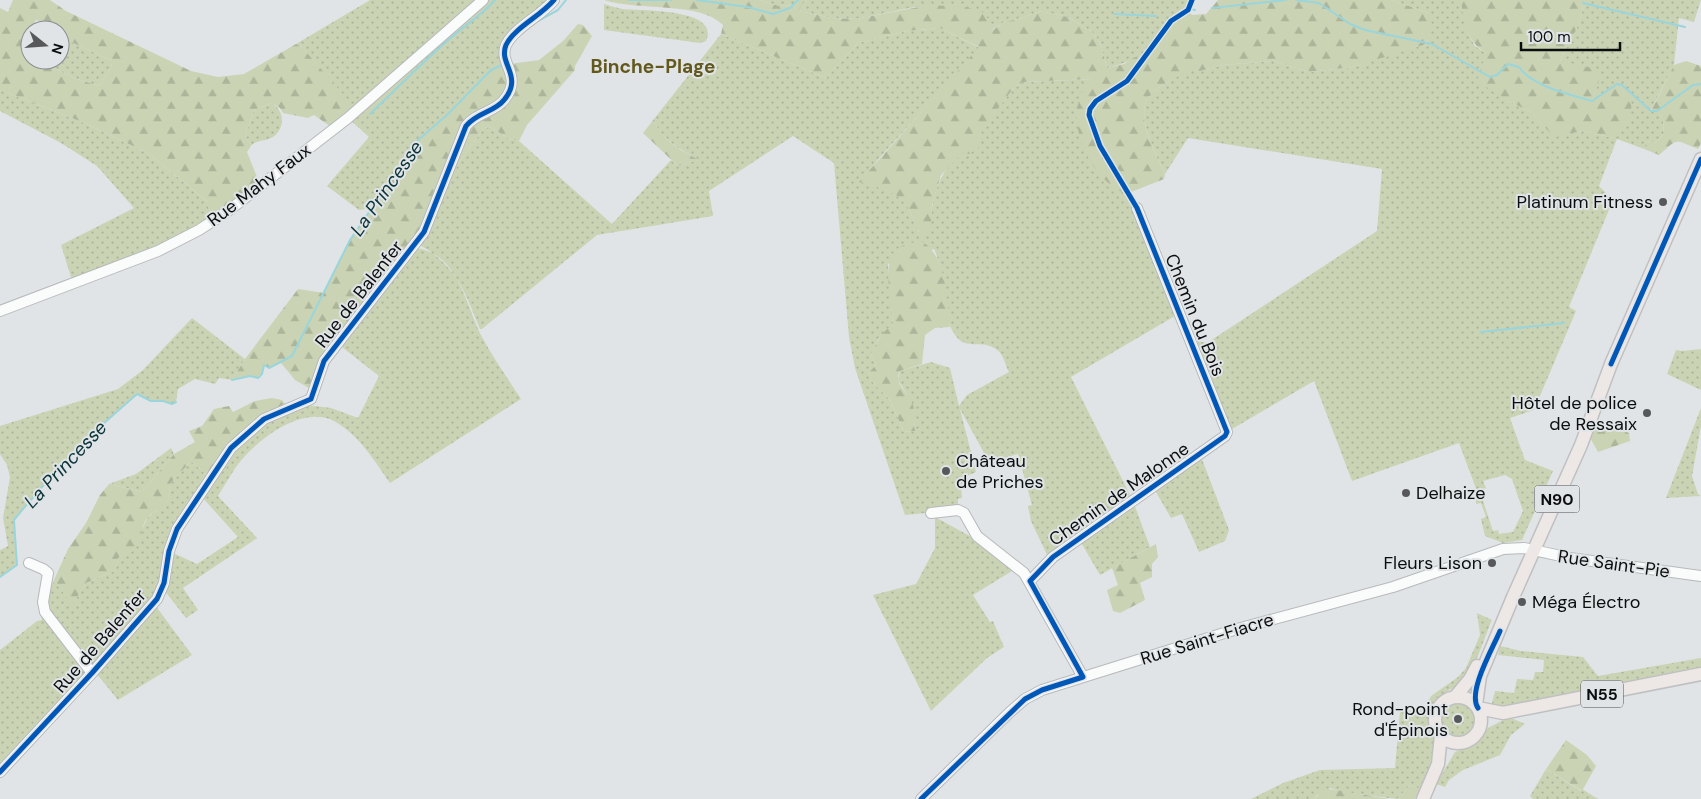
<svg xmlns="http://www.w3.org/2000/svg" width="1701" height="799" viewBox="0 0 1701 799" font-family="'DM Sans',sans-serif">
  <defs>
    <pattern id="grass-dots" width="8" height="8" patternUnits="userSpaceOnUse" patternTransform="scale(1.25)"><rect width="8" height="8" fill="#cad4b4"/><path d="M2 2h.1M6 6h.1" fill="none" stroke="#acb59a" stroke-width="1.8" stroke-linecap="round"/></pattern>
    <pattern id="forest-firs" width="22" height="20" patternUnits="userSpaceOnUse" patternTransform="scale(1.25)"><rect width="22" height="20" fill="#cad4b4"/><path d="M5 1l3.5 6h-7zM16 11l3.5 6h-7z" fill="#acb59a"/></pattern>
  </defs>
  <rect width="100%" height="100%" fill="#e1e4e6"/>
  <path fill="url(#grass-dots)" fill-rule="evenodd" d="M370 0H554L516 33 503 65 491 70 447 115 418 140 373 208 359 210 327 186 369 137 348 118 356 110 301 46 296 44Z
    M759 0H797L798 5 779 6Z
    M807 0H1192C1192 11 1177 14 1171 22 1163 30 1158 43 1150 51 1147 55 1114 67 1107 68L1100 42 1092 32 1068 17 1040 11 1022 18 1004 22 992 30 946 7H915L856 19 831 18 800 11 801 5Z
    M1391 0H1461L1467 32 1475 46 1486 53 1508 101 1531 112 1554 136 1582 131 1614 138 1628 120 1631 103 1592 101 1600 77 1560 61C1569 42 1584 21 1583 0H1701L1694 22 1679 18 1674 65 1651 110 1657 111 1663 119 1664 134 1655 143 1647 141 1644 149 1617 139 1599 186 1613 200 1569 307 1576 311 1534 410 1510 418 1525 460 1553 471 1522 540 1503 543 1485 536 1481 519 1486 517 1481 503 1476 504V500L1482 498 1493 531 1498 530 1499 534 1513 532 1523 511 1512 479 1505 475 1483 481 1486 488 1477 491 1459 443 1352 481 1314 381 1227 432 1191 340 1207 343 1377 231 1382 169 1188 138 1165 174C1157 156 1133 114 1150 96 1160 85 1177 77 1189 69L1200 71 1223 65 1272 61 1310 72 1353 67 1427 42 1429 13Z
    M604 4C611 6 617 8 623 9 641 11 721 8 706 41L700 43 604 30Z
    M940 28 980 48 881 156 860 182C900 193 903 192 919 232L931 231C929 205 939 167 963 153 967 150 974 149 978 148L981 130 1012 90 1023 82 1093 79 1126 194 1129 193 1137 208 1180 313 1071 377 1133 501 1150 547 1100 575 1079 539 1050 561 1031 521 1028 506 1032 505 1018 454 989 462 960 409 976 472 965 477 961 488 962 498 958 499V510L905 515 855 368 849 337 834 163 793 136 709 191 713 216 597 235 482 329H480C464 290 456 264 416 243L443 185 484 128 491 127 509 139 519 141 612 224 671 160 678 166 698 160C682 149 659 140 654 119L721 34 826 78 858 43 907 31ZM934 249C942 267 944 285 947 305 948 312 948 321 951 328 964 355 978 337 996 349 1004 354 1005 365 1009 372L967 395 959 406 950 368 931 362 900 371 898 380C912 402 914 405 915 431L904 432 890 400 869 378 870 371 876 365 871 355 879 338 893 325 888 264Z
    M60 33 69 41 112 61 111 68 99 86 74 78 37 60H60Z
    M0 90 82 122 148 153 209 203 208 212 212 216 159 247 72 280 61 245 134 208 97 166 61 143 0 111Z
    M272 103C284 110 286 128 273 137 265 142 257 139 251 146L245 135 254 110Z
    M417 248C459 255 466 306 482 337 494 359 508 379 521 399L390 483C374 460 359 435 334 421 301 404 254 442 236 467 230 476 224 486 218 496L257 538 183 588 198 610 186 618 164 590 171 552 197 564 238 537 201 496 231 452 258 426 306 405 331 408 358 418 379 376 338 344Z
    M192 318 245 359 232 380 219 378 215 384 195 379 178 389 176 402 172 404 163 401H151L137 394C92 432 51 474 14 520L17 565 0 577V550L8 546 3 518 10 477 7 465 0 454V426L118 389 143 370Z
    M1701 349V390L1667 374 1676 350 1682 351Z
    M1701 408V426L1692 476 1698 494 1701 496 1666 498Z
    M171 448 174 454 142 492 109 484 136 474Z
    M1200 454 1229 530 1225 541 1199 552 1182 514 1171 518 1153 487Z
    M191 461 209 477 169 534 165 547 160 589 92 667 48 610V595L54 580 72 604 86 583 114 571 119 557 131 552 148 517 168 501 170 484Z
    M935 517 977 540 1012 571 973 595 990 622 993 621 1004 647 987 658 931 711 873 595 916 584 935 548Z
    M155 605 192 655 118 700 96 673Z
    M1477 613 1492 620 1491 622C1484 639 1478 660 1468 675 1458 690 1439 691 1431 706 1423 723 1435 728 1435 742 1435 759 1426 774 1420 789L1410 785 1397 799 1342 792 1330 788 1317 795 1315 799H1251L1283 783 1320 770 1395 768 1400 711 1424 710 1431 696 1458 677 1466 668 1480 635Z
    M41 614 87 674 0 770V650L37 621 42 620Z
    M1500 646 1521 651 1583 657 1598 676 1701 658V670L1503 708 1491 707 1495 691 1514 693 1517 679 1533 680 1535 672H1543L1544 660 1498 655Z
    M1441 720a17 17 0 1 1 34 0a17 17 0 1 1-34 0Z
    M1509 717 1525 724 1511 735 1500 755 1463 770 1449 780 1445 787 1436 784 1455 752 1476 743 1488 728Z
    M1546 769 1581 791 1582 789 1598 799H1533L1530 796Z"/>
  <path fill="url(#forest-firs)" fill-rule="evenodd" d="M13 0H50L66 11 191 71 218 77 244 74 296 44 301 46 357 110 334 129 314 115 308 118 283 113 280 108 272 103 254 110 245 135 251 146 247 152 259 182 257 189 212 216 208 213V202L148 153 82 122 0 90V8L8 12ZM36 20 49 24 56 30H60V33L69 41 112 61 111 68 99 86 74 78 37 60H30L27 43 30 30Z
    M604 0H759L779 6 798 5 797 0H807L801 5 800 11 831 18 856 19 929 5 965 7 985 13 993 30 1004 22 1022 18 1040 11 1068 17 1092 32 1100 42 1107 68 1124 64 1133 58 1149 53C1160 35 1169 20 1188 10L1192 15 1206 14 1218 0H1391L1429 13C1434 23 1432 38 1423 45L1353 67 1310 72 1272 61 1223 65 1200 71 1189 70C1177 77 1160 85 1150 96 1133 115 1157 156 1165 174L1164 179 1126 194C1093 180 1068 132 1080 97 1083 90 1086 82 1092 79L1023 82 1012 90 982 130 978 148 969 154 963 153 941 175 932 205 931 231 923 236C917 231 915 223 912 216 902 191 883 189 859 182L979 47 940 28 907 31 858 43 826 78 721 34 723 25C700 1 636 11 604 0Z
    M1461 0H1583C1584 22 1569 42 1560 61L1596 69 1600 77 1593 101 1617 84C1637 88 1633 117 1624 130 1621 133 1617 135 1614 138L1582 131 1554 137 1531 112 1508 101 1477 81 1486 53C1465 39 1464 24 1461 0Z
    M578 24 583 25 592 36 575 66V70L527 125 519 141 509 139 491 127 484 128 443 185 430 219 341 337 314 391 295 380 281 363 269 368 264 365 262 374 258 378 250 376 232 380 245 359 298 289 324 293 350 240 418 140 447 115 491 70 503 65 539 60 563 41Z
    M1686 61 1701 66V143L1698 149C1673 139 1679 138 1659 155L1644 149 1647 141 1655 143 1664 134 1663 119 1657 111H1651L1674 65Z
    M654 119C659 139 682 151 699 160L678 166 643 133Z
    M923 242C948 259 946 299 950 327L935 328 925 335 922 364 900 371C893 384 908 391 912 403 916 411 914 422 915 431L904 432 890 400 869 378 870 371 876 365 871 355C877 342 881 332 893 325 892 307 881 260 897 249 904 243 915 242 923 242Z
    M272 398 282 400 288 407 273 412 209 477 191 461 170 484 168 501 164 508C137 514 145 539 131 552 128 555 122 556 119 557L114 571 86 583 72 605 54 580 68 549 86 523 100 495 109 484 142 492 174 454 195 442 189 431 202 426 214 409 229 406 233 412 255 401Z
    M1596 419 1629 433 1630 441 1598 452 1589 436Z
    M1156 544 1158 557 1152 564V577L1140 583 1145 600 1120 613 1113 611 1107 590 1118 585 1112 568Z
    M1566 740 1587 755 1596 766 1582 791 1546 769Z
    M1410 785 1420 789 1415 799H1397Z
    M1323 788 1390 799H1315Z"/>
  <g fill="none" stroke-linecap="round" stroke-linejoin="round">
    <path stroke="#9ad5dc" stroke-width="2" d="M628 0H671
      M697 0 748 7 773 14 790 8 798 0
      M1188 0 1191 9 1195 10
      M1296 0 1319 3 1350 24 1365 30 1432 44 1490 77 1497 75 1508 64 1519 67C1531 86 1571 95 1592 101L1617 84 1622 85 1651 111H1657L1693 85 1701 84
      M1583 3 1685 27
      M1212 8 1286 0
      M1114 14 1156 16
      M538 21 558 10 566 0
      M370 114C395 90 419 66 446 42 461 28 481 16 495 0
      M1481 332 1564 323
      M232 380 250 376 258 378 262 374 264 365 269 368 292 356 350 240 418 140 447 115 491 70 502 65
      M0 577 17 565 14 520C51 474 92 432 137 394L151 401H163L172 404 176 402"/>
    <g stroke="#b7b9bb" stroke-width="12">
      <path id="minor" d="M0 311 158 251 199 230 228 211 348 118 483 0
        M931 513 958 510 964 513 977 536 1024 573 1083 677
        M29 563 43 569 48 573 43 602 45 612 92 673
        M1030 581 1053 557 1225 436 1227 432 1137 208
        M0 772 92 673 157 599 164 583 169 551 177 529 231 448 264 419 311 399 324 361 424 232 466 126C477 112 495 112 504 100 524 76 498 64 506 45 514 28 541 16 554 0
        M921 799 1010 712 1025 699 1042 690 1237 629 1393 587 1503 549 1524 548 1570 558 1701 576"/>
    </g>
    <g stroke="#bfc0c1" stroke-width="15">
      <path id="major" d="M1455 697 1470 679 1477 666
        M1435 720a23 23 0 1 1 46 0a23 23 0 1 1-46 0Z
        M1476 705 1480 676 1513 597 1581 445 1611 364 1701 159
        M1478 708 1503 713 1701 674
        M1423 799 1438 764 1441 735"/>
    </g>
    <use href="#minor" stroke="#fafbfb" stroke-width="10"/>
    <use href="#major" stroke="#ede7e6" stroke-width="12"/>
    <g stroke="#e0e4e7" stroke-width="8">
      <path id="cycleway" d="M1611 364 1701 159
        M1478 708C1467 692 1493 648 1500 631
        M0 772 92 673 157 599 164 583 169 551 177 529 231 448 264 419 311 399 324 361 424 232 466 126C477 112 495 112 504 100 524 76 498 64 506 45 514 28 541 16 554 0
        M921 799 1025 699 1042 690 1083 677 1030 581 1053 557 1225 436 1227 432 1137 208 1100 146 1089 115 1090 109 1096 101 1127 81 1171 21 1188 10 1192 0"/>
    </g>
    <use href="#cycleway" stroke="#0057b8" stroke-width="5"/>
  </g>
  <g fill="#57585a" stroke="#e0e4e7" stroke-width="2">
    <circle cx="1663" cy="202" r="5"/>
    <circle cx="1647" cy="413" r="5"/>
    <circle cx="946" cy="471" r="5"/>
    <circle cx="1406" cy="493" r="5"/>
    <circle cx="1492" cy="563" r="5"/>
    <circle cx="1522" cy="602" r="5"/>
    <circle cx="1458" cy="719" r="5"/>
  </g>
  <g text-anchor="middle" stroke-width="4" stroke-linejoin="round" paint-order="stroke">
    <g fill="#e0e4e7" stroke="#4c4e4f" stroke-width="1">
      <rect x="1534.5" y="485.5" width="45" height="27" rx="4"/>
      <rect x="1581" y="680.5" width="42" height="27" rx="4"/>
    </g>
    <g font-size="16" font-weight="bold" fill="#0c0d0e">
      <text x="1557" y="505">N90</text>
      <text x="1602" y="700">N55</text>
    </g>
    <g font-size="18" fill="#0c0d0e" stroke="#e0e4e7">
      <text transform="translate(259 185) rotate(-37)" y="6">Rue Mahy Faux</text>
      <text transform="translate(359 294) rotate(-52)" y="6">Rue de Balenfer</text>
      <text transform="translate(1195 315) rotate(68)" y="6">Chemin du Bois</text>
      <text transform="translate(1119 494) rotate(-35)" y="6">Chemin de Malonne</text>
      <text transform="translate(1614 564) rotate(8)" y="6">Rue Saint-Pie</text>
      <text transform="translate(1207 639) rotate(-17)" y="6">Rue Saint-Fiacre</text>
      <text transform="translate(100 641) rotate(-49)" y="6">Rue de Balenfer</text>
    </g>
    <g font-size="18" fill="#0c0d0e" stroke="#e0e4e7" text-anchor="end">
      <text x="1653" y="208">Platinum Fitness</text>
      <text x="1637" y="409">Hôtel de police<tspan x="1637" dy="21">de Ressaix</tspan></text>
      <text x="956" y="467" text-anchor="start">Château<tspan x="956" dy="21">de Priches</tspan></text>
      <text x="1416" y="499" text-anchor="start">Delhaize</text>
      <text x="1482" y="569">Fleurs Lison</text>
      <text x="1532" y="608" text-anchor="start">Méga Électro</text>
      <text x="1448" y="715">Rond-point<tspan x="1448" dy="21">d'Épinois</tspan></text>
    </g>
    <g font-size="19" font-weight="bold" fill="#62581c" stroke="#e0e4e7">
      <text x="653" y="73">Binche-Plage</text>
    </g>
    <g font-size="19" font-style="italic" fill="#093438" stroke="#e0e4e7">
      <text transform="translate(386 188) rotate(-55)" y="7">La Princesse</text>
      <text transform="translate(65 464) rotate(-47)" y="7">La Princesse</text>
    </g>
  </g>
  <g transform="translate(45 45) rotate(107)"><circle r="24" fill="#e0e4e7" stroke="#8b8e90"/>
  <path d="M0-4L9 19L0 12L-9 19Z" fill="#57585a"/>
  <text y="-8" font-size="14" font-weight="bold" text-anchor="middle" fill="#0c0d0e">N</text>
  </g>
  <path d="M1521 42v8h99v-8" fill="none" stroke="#0c0d0e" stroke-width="2.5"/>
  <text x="1528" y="42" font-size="15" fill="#0c0d0e" stroke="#e0e4e7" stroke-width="4" paint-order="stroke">100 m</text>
</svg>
